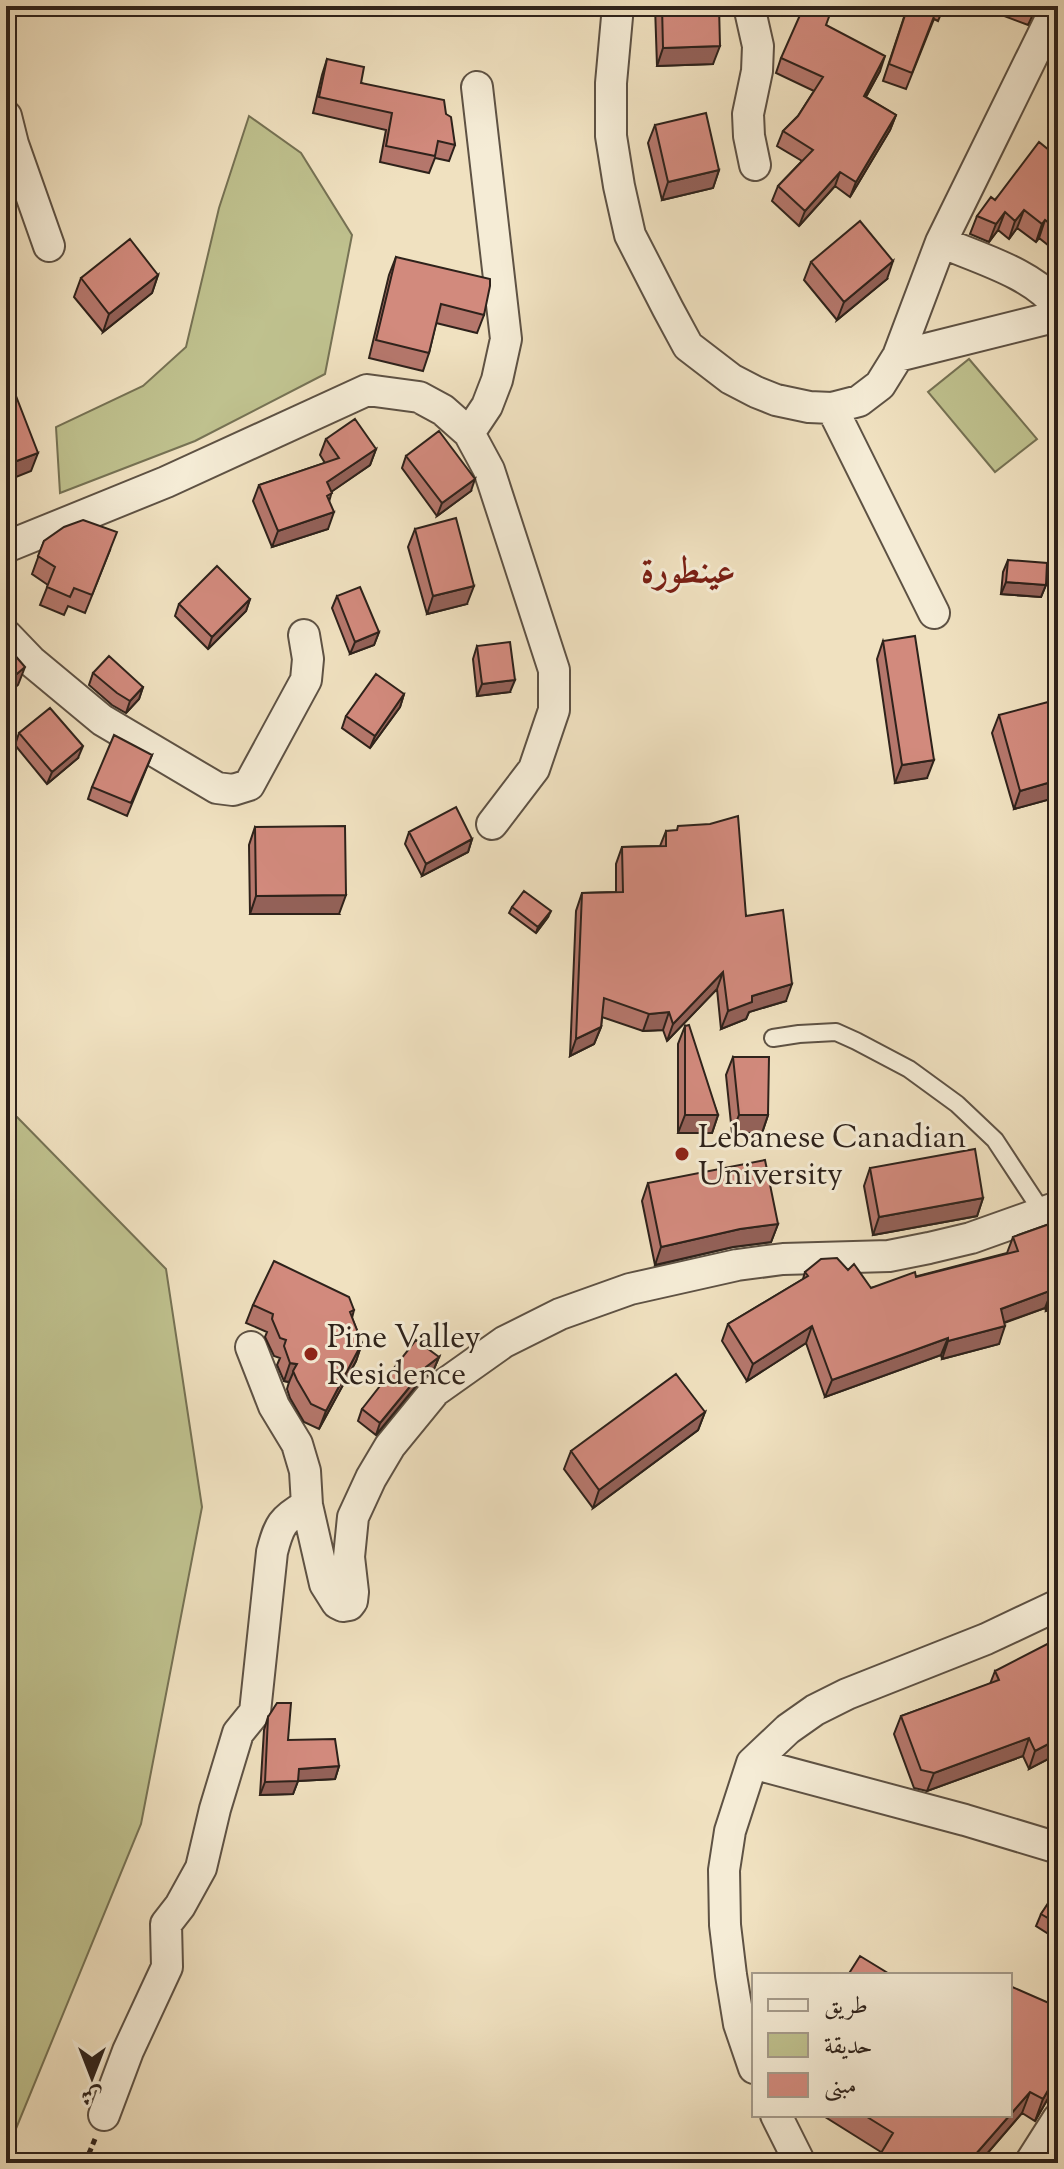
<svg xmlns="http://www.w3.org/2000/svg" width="1064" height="2169" viewBox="0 0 1064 2169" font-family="'Sorts Mill Goudy',Amiri,serif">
  <rect width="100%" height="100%" fill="#f0e1c0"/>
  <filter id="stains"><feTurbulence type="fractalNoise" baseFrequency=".0025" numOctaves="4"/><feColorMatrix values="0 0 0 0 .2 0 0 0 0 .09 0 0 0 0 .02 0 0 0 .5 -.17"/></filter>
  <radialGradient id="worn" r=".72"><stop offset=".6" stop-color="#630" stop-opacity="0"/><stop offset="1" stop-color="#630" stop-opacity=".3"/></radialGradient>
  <path fill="#bfc18e" stroke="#767254" stroke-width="2" d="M249 116 301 153 352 235 325 374 195 441 60 493 56 427 143 386 186 347 219 208Z
    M969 359 1037 439 995 472 928 392Z
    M17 1117 166 1269 202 1507 141 1824 6 2153V1120Z"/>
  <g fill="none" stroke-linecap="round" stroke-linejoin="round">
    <g stroke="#5e5244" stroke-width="20">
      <path id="lane" d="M773 1038 799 1034 836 1032 856 1041 909 1069 957 1104 995 1140 1043 1213"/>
    </g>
    <g stroke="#5e5244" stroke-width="34">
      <path id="street" d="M618 6 611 83V136L619 186 630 235 668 309 688 346 731 379 756 392 776 400 809 407 832 408 859 401 880 385 898 356 941 242 1057 6
        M749 6 758 46 757 71 748 114 749 136 755 165
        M6 116 13 144 49 246
        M941 242C978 258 1035 274 1058 307
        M898 356 1058 316
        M832 408 934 613
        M469 433 487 406 497 380 506 339 477 87
        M6 547 166 482 367 390 419 397 443 410 469 433 489 470 554 670V710L534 769 492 824
        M6 635 31 661 102 720 217 788 233 790 249 785 306 680 308 659 304 635
        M251 1347 274 1406 297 1444 305 1471 307 1505 325 1584 337 1603 343 1606 349 1605 352 1601 353 1592 349 1557 353 1517 371 1478 390 1446 435 1391 504 1342 560 1314 630 1289 737 1265 783 1259 889 1256 929 1248 971 1238 1058 1207
        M752 1763 965 1820 1058 1848
        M754 2068 739 2024 731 1975 725 1925 724 1870 730 1831 752 1763 788 1729 815 1710 847 1694 986 1639 1058 1605
        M104 2115 128 2051 167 1967 166 1924 180 1906 201 1868 215 1809 238 1733 255 1712 272 1552C279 1525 282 1519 307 1505
        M776 2115 800 2163
        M1030 2163 1058 2119"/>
    </g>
    <path stroke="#2e221b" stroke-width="5" stroke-dasharray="6 4" stroke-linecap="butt" d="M85 2163 95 2139"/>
    <use href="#lane" stroke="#f5ecd6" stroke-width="16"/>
    <use href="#street" stroke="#f5ecd6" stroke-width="30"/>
  </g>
  <path fill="#b5776c" stroke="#2e221b" stroke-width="2" d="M655 6H719L713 64 657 66Z
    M902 6H944L938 21 934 19 906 89 883 81 907 8Z
    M1008 6H1037L1028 25 1004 16Z
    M826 25 880 71 866 97 896 115 890 130 850 197 835 186 799 226 772 201 778 186 802 161 777 146 783 131 798 116 814 91 776 73 781 58Z
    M327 59 361 83 446 114 455 145 449 161 435 158 429 173 380 162 386 130 313 113 322 75Z
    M655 125 719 170 713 188 662 200 648 143Z
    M1058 138V243L1053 249 1039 238 1036 242 1017 228 1009 239 998 230 989 242 970 234 977 216 1049 150Z
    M396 257 484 315 477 333 436 323 429 353 423 371 369 358 389 275Z
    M811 262 887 279 837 320 804 280Z
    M158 275 152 293 103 332 74 297 81 278Z
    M326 439 376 449 370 465 332 491 329 502 328 529 272 547 253 501 259 485 325 463 320 455Z
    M406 456 471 491 437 516 402 468Z
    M415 529 467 604 427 614 408 547Z
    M44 541 110 550 85 613 68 606 64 615 40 605 48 585 32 574Z
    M1008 560 1046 585 1041 597 1001 594 1003 572Z
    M337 596 379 632 374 645 350 654 332 608Z
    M250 599 246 611 208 649 175 616 179 604Z
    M883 641 927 778 895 783 877 659Z
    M477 646 510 692 477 696 473 659Z
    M93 673 143 687 139 699 126 713 112 705 89 685Z
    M404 694 400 707 370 748 342 728 346 716Z
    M999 715 1058 739V797L1014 809 992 733Z
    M19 733 78 758 47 784 15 745Z
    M152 755 127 816 88 799 92 787Z
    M255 827 339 914H250L249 845Z
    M666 831 746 916 786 1001 749 1012 746 1019 721 1029 717 989 667 1041 663 1030 643 1031 602 1017 601 1027 594 1044 570 1056 576 911 582 893 616 892V864L622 847 660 846Z
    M409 832 472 839 468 852 422 876 405 844Z
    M512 907 548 917 536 933 509 913Z
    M685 1026 718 1115 712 1133H678V1044Z
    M733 1057 768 1115 762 1133H732L726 1075Z
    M870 1168 983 1198 977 1216 873 1235 864 1186Z
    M648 1183 778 1224 771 1242 733 1247 655 1265 642 1201Z
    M1058 1221V1307L1046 1311 1045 1308 1004 1323 999 1344 942 1359 941 1355 825 1397 806 1343 747 1381 722 1341 728 1324 803 1279 805 1272 848 1270 871 1288 1007 1253 1013 1237Z
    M253 1305 354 1310 352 1318 362 1343 356 1361 319 1429 304 1422 290 1398 287 1389 289 1382 284 1381 277 1365 280 1358 274 1356 265 1337 267 1332 246 1323Z
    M439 1357 434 1369 421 1380 376 1435 358 1421 362 1409Z
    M705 1412 698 1430 593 1508 564 1469 571 1451Z
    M995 1671 1058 1754 1029 1769 1023 1756 927 1791 914 1788 894 1734 901 1716 990 1684Z
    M268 1717 288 1740 339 1766 335 1779 298 1781 293 1794 260 1795 264 1730Z
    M1058 1892V1940L1036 1926 1041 1914Z
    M1058 1971V1987L1053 1984Z
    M1010 1986 1058 2081 1035 2121 1022 2113 979 2163H875L881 2152 822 2115H1010Z"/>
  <path fill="#936158" stroke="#2e221b" stroke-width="2" d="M720 46 713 64 657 66 663 48Z
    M885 56 880 71 858 111 864 96Z
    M896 115 890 130 850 197 856 182Z
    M719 170 713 188 662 200 668 182Z
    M840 172 835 186 799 226 805 211Z
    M1024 210 1017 228 1009 239 1015 221Z
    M1005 212 998 230 989 242 996 224Z
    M1045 220 1039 238 1036 242 1042 224Z
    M893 261 887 279 837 320 844 302Z
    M158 275 152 293 103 332 109 314Z
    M376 449 370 465 321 499 327 482Z
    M38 453 31 471 6 481V465Z
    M475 479 471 491 437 516 442 503Z
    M334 512 328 529 272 547 278 531Z
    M1006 582 1046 585 1041 597 1001 594Z
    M474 586 467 604 427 614 433 596Z
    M250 599 246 611 208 649 212 637Z
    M379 632 374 645 350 654 355 642Z
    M25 667 18 685 6 695V683Z
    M515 680 510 692 477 696 482 684Z
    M143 687 139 699 126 713 130 701Z
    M404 694 400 707 370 748 375 736Z
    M83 746 78 758 47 784 52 772Z
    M934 760 927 778 895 783 902 765Z
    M1058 780V797L1014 809 1020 791Z
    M472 839 468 852 422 876 426 864Z
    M346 895 339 914H250L256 896Z
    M551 911 548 917 536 933 538 927Z
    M723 972 717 989 667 1041 673 1024Z
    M792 984 786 1001 749 1012 746 1019 721 1029 728 1011 752 996Z
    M669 1012 663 1030 643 1031 649 1014Z
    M601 1027 594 1044 570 1056 576 1039Z
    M685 1115H718L712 1133H678Z
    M739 1115H768L762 1133H732Z
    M983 1198 977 1216 873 1235 879 1217Z
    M778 1224 771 1242 733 1247 655 1265 661 1247 740 1229Z
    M1052 1290 1045 1308 994 1326 1001 1309Z
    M1058 1291V1307L1046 1311 1053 1293Z
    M812 1326 806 1343 747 1381 753 1364Z
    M1005 1326 999 1344 942 1359 948 1341Z
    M948 1338 941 1355 825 1397 832 1380Z
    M362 1343 356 1361 319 1429 326 1411Z
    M439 1357 434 1369 421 1380 376 1435 380 1423 426 1367Z
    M290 1363 297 1364 289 1382 284 1381Z
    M705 1412 698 1430 593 1508 599 1490Z
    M1029 1738 1023 1756 927 1791 934 1773Z
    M1058 1739V1754L1029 1769 1035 1751Z
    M339 1766 335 1779 298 1781 293 1794 260 1795 265 1782 299 1769Z
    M1058 2073V2081L1035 2121 1043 2099Z
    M1030 2092 1022 2113 979 2163H968Z"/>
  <path fill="#d28a7d" stroke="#2e221b" stroke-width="2" d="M662 6H719L720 46 663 48Z
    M804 6H833L826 25 885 56 864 96 896 115 856 182 840 172 805 211 778 186 813 150 783 131 798 116 823 77 781 58Z
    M908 6H938L912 73 889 64Z
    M1015 6H1035L1032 13Z
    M327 59 364 67 361 83 444 100 446 114 451 117 455 145 438 141 435 156 386 146 392 113 319 97Z
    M706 113 719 170 668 182 655 125Z
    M1058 138V230L1045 220 1042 224 1024 210 1015 221 1005 212 996 224 977 216 991 197 995 200 1039 142 1049 150Z
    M860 221 893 261 844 302 811 262Z
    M130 239 158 275 109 314 81 278Z
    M396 257 490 279V286L484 315 441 304 429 353 376 340Z
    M16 396 38 453 6 465V400Z
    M355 419 376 449 327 482 332 493 327 496 334 512 278 531 259 485 339 458 326 439Z
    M439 431 475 479 442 503 406 456Z
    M456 518 474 586 433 596 415 529Z
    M83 520 117 532 92 595 74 588 70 597 47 587 55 567 38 556 44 541 64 527Z
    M1008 560 1047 563 1046 585 1006 582Z
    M217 566 250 599 212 637 179 604Z
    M360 587 379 632 355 642 337 596Z
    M915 636 934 760 902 765 883 641Z
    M510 642 515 680 482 684 477 646Z
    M6 645 25 667 6 683Z
    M109 656 143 687 130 701 117 693 93 673Z
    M376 674 404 694 375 736 346 716Z
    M1048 702 1058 739V780L1020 791 999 715Z
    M50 708 83 746 52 772 19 733Z
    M114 735 152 755 131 803 92 787Z
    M456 807 472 839 426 864 409 832Z
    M738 816 746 916 783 910 792 984 752 996V1002L728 1011 723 972 673 1024 669 1012 649 1014 604 998 601 1027 576 1039 582 893 623 892 622 847 666 846V831L677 830 678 826 710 824Z
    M345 826 346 895 256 896 255 827Z
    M524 891 551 911 538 927 512 907Z
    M689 1025 718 1115H685V1026Z
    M733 1057H769L768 1115H739Z
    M975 1149 983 1198 879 1217 870 1168Z
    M765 1160 778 1224 740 1229 661 1247 648 1183Z
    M1058 1221V1291L1053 1293 1052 1290 1001 1309 1005 1326 948 1341V1338L832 1380 812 1326 753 1364 728 1324 808 1276 805 1272 821 1259 837 1258 848 1270 854 1264 871 1288 915 1272 916 1277 1018 1251 1013 1237Z
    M274 1261 349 1297 354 1310 350 1312 362 1343 326 1411 311 1404 297 1380 293 1371 297 1364 290 1363 284 1346 286 1340 280 1338 272 1319 273 1314 253 1305Z
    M416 1340 439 1357 426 1367 380 1423 362 1409Z
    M676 1374 705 1412 599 1490 571 1451Z
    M1057 1639 1058 1642V1739L1035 1751 1029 1738 934 1773 921 1770 901 1716 999 1680 995 1671Z
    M277 1703H291L288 1740 335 1739 339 1766 299 1769 298 1781 265 1782 268 1717Z
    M1056 1891 1058 1892V1924L1041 1914Z
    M860 1956 891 1975H848Z
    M1010 1986 1058 2007V2073L1043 2099 1030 2092 1010 2115Z
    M864 2115H1010L968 2163H952L935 2155 928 2163H875L893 2133Z"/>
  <g fill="#8f2418" stroke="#f5ecd6" stroke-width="3">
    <circle cx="682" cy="1154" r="8"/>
    <circle cx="311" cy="1354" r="8"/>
  </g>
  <g text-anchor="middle" stroke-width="6" stroke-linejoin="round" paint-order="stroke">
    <g font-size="32" fill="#2e221b" stroke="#f5ecd6" text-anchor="start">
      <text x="698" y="1147">Lebanese Canadian<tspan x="698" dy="37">University</tspan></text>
      <text x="327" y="1347">Pine Valley<tspan x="327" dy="37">Residence</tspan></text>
    </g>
    <g font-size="36" font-weight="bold" fill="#7a1f14" stroke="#f5ecd6">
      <text x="688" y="582">عينطورة</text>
    </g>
  </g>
  <rect width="1064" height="2169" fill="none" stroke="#f0e1c0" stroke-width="32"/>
  <rect x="8" y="8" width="1048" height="2153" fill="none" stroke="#2e221b" stroke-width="4"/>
  <rect x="16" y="16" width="1032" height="2137" fill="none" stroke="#2e221b" stroke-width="2"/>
  <rect x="752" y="1973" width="260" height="144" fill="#f5ecd6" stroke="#a59b8b" stroke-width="2"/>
  <rect x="768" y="1999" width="40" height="12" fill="#f5ecd6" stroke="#a59b8b" stroke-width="2"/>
  <text x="824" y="2013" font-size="24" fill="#2e221b">طريق</text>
  <rect x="768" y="2033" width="40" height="24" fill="#bfc18e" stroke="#a59b8b" stroke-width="2"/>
  <text x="824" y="2053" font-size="24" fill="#2e221b">حديقة</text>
  <rect x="768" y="2073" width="40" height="24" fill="#d28a7d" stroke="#a59b8b" stroke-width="2"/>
  <text x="824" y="2093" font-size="24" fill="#2e221b">مبنى</text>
  <g transform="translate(92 2077) rotate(180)" stroke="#f5ecd6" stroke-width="6" paint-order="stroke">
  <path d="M0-6L14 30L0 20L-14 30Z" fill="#2e221b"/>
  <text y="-12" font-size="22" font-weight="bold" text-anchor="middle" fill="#2e221b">ش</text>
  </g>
  <rect width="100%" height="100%" filter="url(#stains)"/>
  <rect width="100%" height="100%" fill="url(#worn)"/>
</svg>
